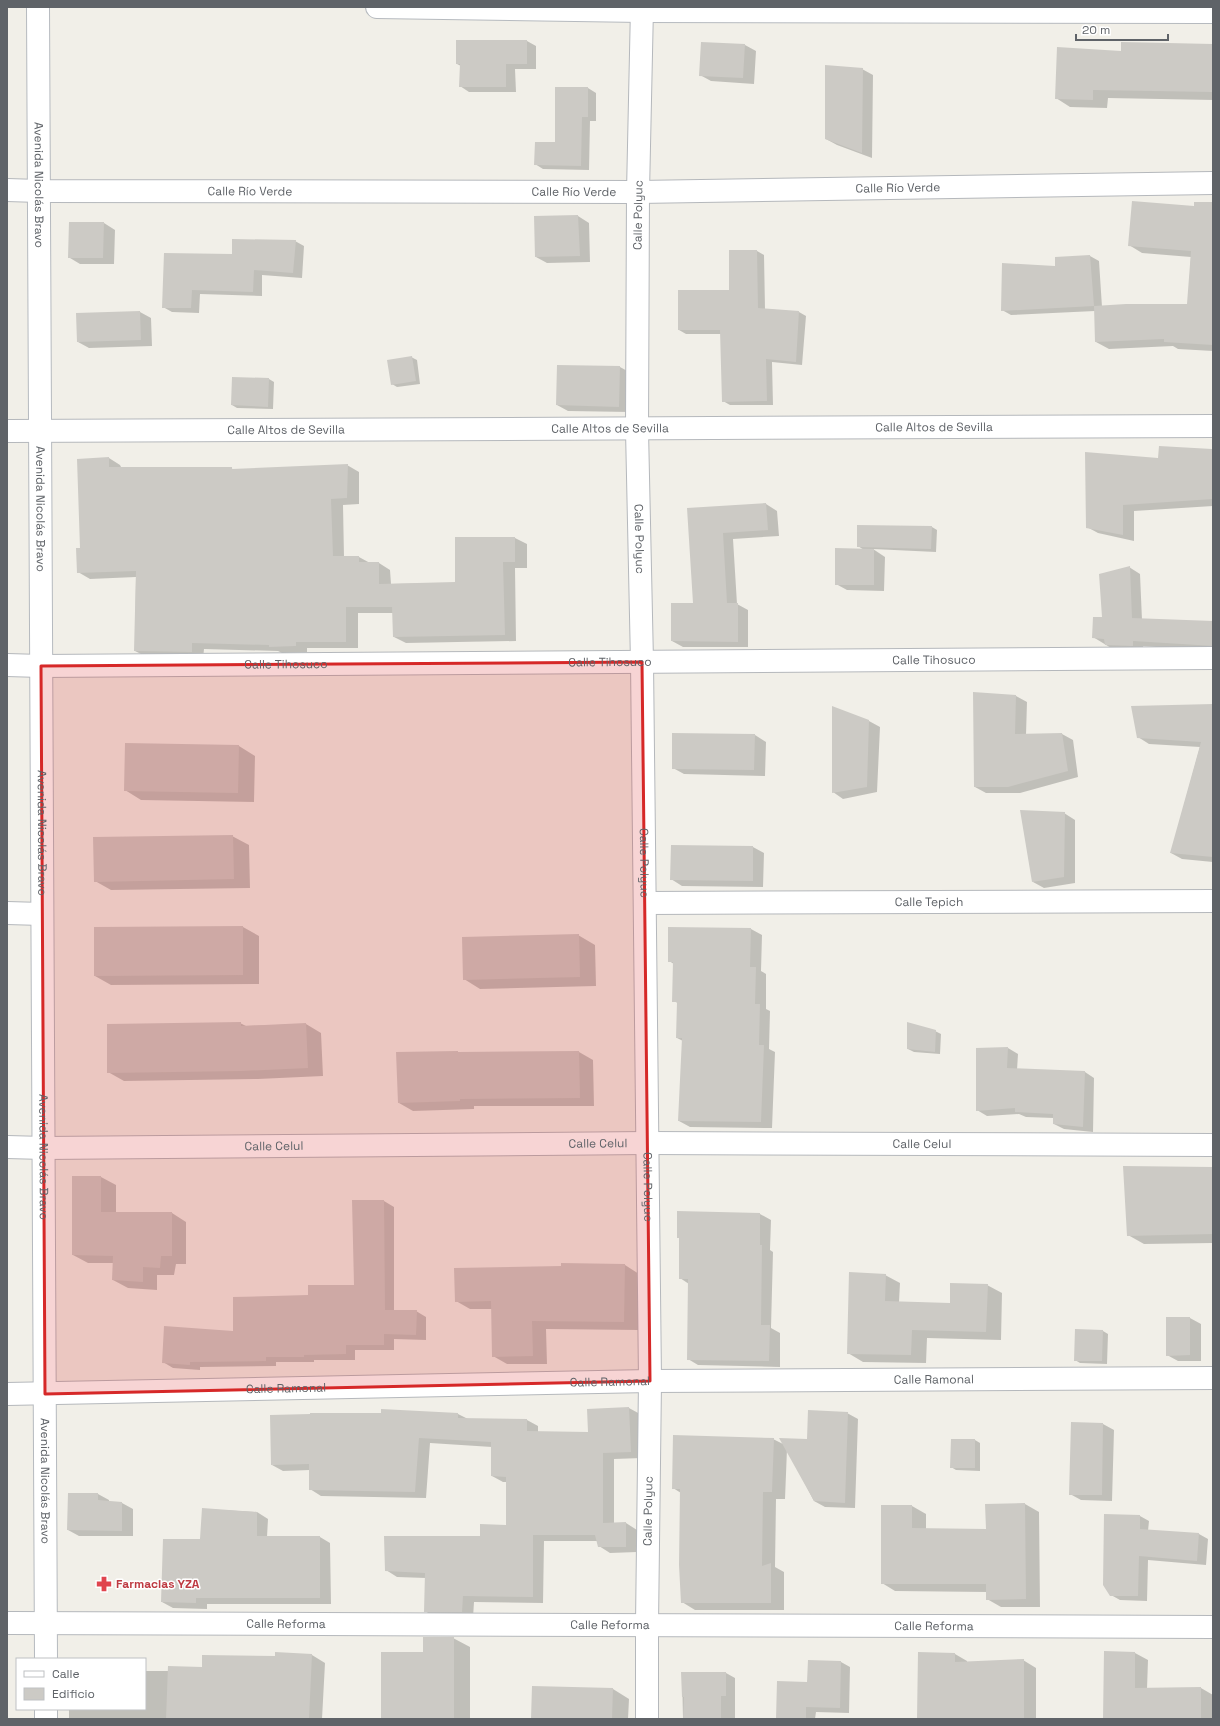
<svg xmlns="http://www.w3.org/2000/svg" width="1220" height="1726" viewBox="0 0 1220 1726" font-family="'Space Grotesk',sans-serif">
  <rect width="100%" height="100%" fill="#f1efe8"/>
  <path fill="#0003" d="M527 41 536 46V69H515L516 92H469L460 86 461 66 457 64Z
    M1122 43 1213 45V100L1108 98 1107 108 1070 107 1056 98 1122 52Z
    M745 45 756 51 754 84 711 81 700 75Z
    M862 69 873 75 872 158 837 145 826 139Z
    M588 88 596 93V121H590L589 170 543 169 535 164 556 143Z
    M1213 209V351L1178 349 1173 346 1109 349 1096 342 1095 311 1011 315 1002 310 1056 267V258L1090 256 1099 261 1102 307 1188 305 1191 257 1142 253 1129 245Z
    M578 216 589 223 590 262 547 263 536 257Z
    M104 223 115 230 114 264H80L70 258Z
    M295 241 304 246 302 278 262 275V296L200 294 199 313 172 312 163 307 233 256Z
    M730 251H757L764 255 765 309 799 312 806 316 802 365 772 362 773 405H730L723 401 722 334H686L679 330 730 291Z
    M140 312 151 318 152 346 89 348 78 342Z
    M411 357 417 360 420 384 397 387 392 384Z
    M558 366 620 367 631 373 630 412 568 411 557 405Z
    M269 379 274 382 273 409 237 408 232 405Z
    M1212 450 1213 451V506L1134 511V541L1098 533 1087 527 1159 459Z
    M109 458 120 465 121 467 231 468 234 470 347 465 359 472V504L343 505 344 557H359L370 563H379L390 570 391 584 456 583V538H515L527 544V568H515L516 641 406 643 394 637 393 613H358V648H307V652L282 653 278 651 204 649 203 659 147 657 135 651 136 577 90 579 78 572 81 549Z
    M766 504 777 511 779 536 733 539 737 604 748 610V647H683L672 641 694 604 688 509Z
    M932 527 937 530 936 552 873 549 885 557 884 591 847 590 836 584 864 550 858 546Z
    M1129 567 1140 574 1142 620 1213 622V651L1143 646 1144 651H1116L1093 637Z
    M1016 696 1027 702 1026 735 1062 734 1073 740 1078 777 1020 793H986L975 787Z
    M1213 702V862L1182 859 1171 853 1200 747 1149 744 1138 737 1212 705Z
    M869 721 880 727 877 792 843 799 833 792Z
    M755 735 766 742 765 776 684 774 673 768Z
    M126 744 239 746 255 756 254 802 141 800 125 790Z
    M1064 813 1075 820V883L1044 888 1033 882Z
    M232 836 249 845 250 888 111 890 95 881Z
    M753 847 764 853 763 887 682 886 671 879Z
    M243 927 259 936V984L111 985 95 976Z
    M751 929 762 935 761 971 766 974V1009L770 1011 769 1049 775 1052 772 1128 690 1127 679 1121 683 1041 677 1038 678 1003 673 1001 674 964 669 961Z
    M578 935 595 945 596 986 480 989 464 979Z
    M240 1023 246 1026 306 1024 321 1033 323 1076 258 1079 124 1081 108 1072Z
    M935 1031 941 1034 940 1054 914 1052 908 1049Z
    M1008 1048 1018 1054 1017 1070 1085 1072 1094 1078 1093 1132 1064 1129 1054 1124V1118L1026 1117 1019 1114 987 1116 977 1110Z
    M458 1052 461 1053 579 1052 593 1060 594 1106H474V1109L413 1111 399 1103Z
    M1213 1168V1243L1144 1244 1128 1235Z
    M73 1177H101L116 1185V1213H172L186 1222V1264H176L174 1275H157V1290L128 1288 113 1280 114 1263H88L73 1255Z
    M353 1201H384L394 1207V1311H416L426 1317V1340L394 1339V1350H355V1360H314V1362H276V1366L200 1367V1370L173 1368 163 1362 234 1332 309 1296 355 1286Z
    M760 1214 771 1220 770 1250 773 1252 771 1328 780 1333V1367L698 1365 688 1359 689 1284 680 1278V1238Z
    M562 1264 625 1265 639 1274 638 1330 546 1329 547 1364H507L493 1356 492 1309H470L456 1301 562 1267Z
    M885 1275 900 1283 899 1302 951 1304 987 1285 1002 1293 1001 1340 927 1338 926 1363 863 1362 848 1353Z
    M1190 1318 1201 1324V1361H1178L1167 1355Z
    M1076 1330 1103 1331 1108 1334 1107 1364 1080 1363 1075 1360Z
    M629 1408 640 1414 642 1458 614 1459V1523H626L637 1530V1552L610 1553 599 1546 598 1541H544L543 1603 474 1602 473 1618H436L425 1611 426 1578 397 1577 386 1570 481 1537 507 1526V1482H503L492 1476V1447L430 1443 426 1498 321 1496 310 1489V1470L283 1471 272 1465 458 1414 468 1419 527 1420 538 1426V1432L589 1433Z
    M847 1413 858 1419 855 1508 825 1507 814 1501 787 1449 785 1499H776L775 1567 784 1572V1610H695L682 1602 681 1493 673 1488 773 1439 785 1445 808 1440Z
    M1103 1424 1114 1430 1112 1501 1081 1500 1070 1494Z
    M952 1440H975L980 1443V1471L956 1470 951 1467Z
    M98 1494 109 1500V1502L122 1503 133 1509V1536H79L68 1530Z
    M1025 1504 1039 1512 1040 1607H1001L987 1599V1592L895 1591 882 1583V1506H912L926 1514V1529L987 1530Z
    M203 1509 257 1512 268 1519 267 1537H320L330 1543 331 1604H207V1609L173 1608 162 1602 201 1541Z
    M1140 1516 1149 1521 1148 1531 1199 1534 1208 1539 1206 1565 1148 1560 1147 1601 1120 1600 1111 1595Z
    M453 1638 470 1647V1719H382L424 1653Z
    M276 1653 312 1655 325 1663 322 1719H69V1709H145V1671H169L203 1668 276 1657Z
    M1105 1653H1135L1148 1660 1147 1689 1201 1688 1213 1695V1719H1104Z
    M955 1654 967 1661V1663L1023 1660 1036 1668V1719H918Z
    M841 1662 850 1667 849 1713 816 1712 815 1719H777L808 1683Z
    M682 1673H726L735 1678V1719H683Z
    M613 1689 629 1699 628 1719H532Z"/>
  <path fill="#cccac5" d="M456 40H527V64H506V87H459L460 64H456Z
    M701 42 745 44 743 78 699 76Z
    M1121 42 1213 44 1212 92 1093 90V100L1055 99 1057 47 1121 51Z
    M825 65 863 68 862 153 825 139Z
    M555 87H588V117H582L581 166 534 165 535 142H555Z
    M1132 201 1194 206V202H1213V345L1164 342V339L1095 342 1094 306 1126 304H1187L1191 251 1128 246Z
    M578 215 580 256 535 257 534 216Z
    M69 222H104L103 258H68Z
    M232 239 296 240 293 273 254 270 253 292 192 290 191 308H162L164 253 232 254Z
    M729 250H757L758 308 799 311 796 362 766 359 767 401 722 402 720 330H678V290H729Z
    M1090 255 1094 306 1001 311 1002 263 1055 266V257Z
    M140 311 141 340 77 342 76 313Z
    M412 356 416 381 391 385 387 360Z
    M557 365 620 366 619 407 556 405Z
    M232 377 269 378 268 407 231 405Z
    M1159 446 1212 449 1213 499 1123 505V535L1086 528 1085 452 1158 458Z
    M109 457V467H232V469L348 464 347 498 331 499 333 556H359V562H379V584L455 582V537H515V562H503L505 635 393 637 392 607H346V642H296V646L269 647V645L192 643V652L134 651 136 571 77 573 76 548H80L77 459Z
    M766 503 768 530 723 533 727 603H738V642L671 641V603H693L687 508Z
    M857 525 932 526 931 549 857 547Z
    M835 548 874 549V585H835Z
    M1130 566 1132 618 1213 621V646L1133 641V646L1105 645 1104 639 1092 638 1093 617H1102L1099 574Z
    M973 692 1016 695 1015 734 1062 733 1068 771 1008 787H974Z
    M1213 704V857L1170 853 1201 742 1137 738 1131 706Z
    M832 706 869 720 867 787 832 793Z
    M672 733 755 734 754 770 672 769Z
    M125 743 239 745 238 793 124 791Z
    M1020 810 1065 812 1064 877 1032 882Z
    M233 835 234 879 94 882 93 837Z
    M671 845 753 846V881L670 880Z
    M243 926V975L94 976V927Z
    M668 927 751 928 750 967H756L755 1004H760L759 1045H764L761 1122 678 1121 682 1038H676L677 1002H672L673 962H668Z
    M579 934 580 977 463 980 462 937Z
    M241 1022V1026L306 1023 308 1068 241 1071 107 1073V1024Z
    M907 1022 936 1030 935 1052 907 1049Z
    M1008 1047 1007 1068 1085 1071 1083 1127 1053 1124V1114L1015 1112V1108L976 1111V1048Z
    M458 1051V1052L579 1051 580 1098 460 1099V1101L398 1103 396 1052Z
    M1123 1166 1213 1167V1234L1127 1236Z
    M72 1176H101V1212H172V1256H161L160 1268 143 1267V1282L112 1280 113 1256 72 1255Z
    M352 1200H384L385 1310H417L416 1335 384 1334V1345H346V1354L304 1355V1357H266V1361L190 1362V1365L162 1363 164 1326 233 1331V1297L308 1295V1285H354Z
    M677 1211 760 1213V1245H762L761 1325H770L769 1361 687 1360 688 1279H679V1238H677Z
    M561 1263 625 1264 624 1322 532 1321 533 1356 492 1357 491 1301 455 1302 454 1268 561 1266Z
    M849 1272 886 1274 885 1301 950 1303V1283L988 1284 986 1332 912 1330 911 1355 847 1354Z
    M1166 1317H1190V1355L1166 1356Z
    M1075 1329 1103 1330 1102 1361H1074Z
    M629 1407 631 1452 603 1453V1523L626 1522V1547H598L595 1535H533V1597L463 1596 462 1612H424L425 1573 385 1571 384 1536H480V1524L506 1525V1477L491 1476V1442L419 1438 415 1492 309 1490V1464L271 1465 270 1415 310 1414V1413H381V1409L458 1413V1418L527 1419V1431L588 1432 587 1409Z
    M808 1410 848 1412 845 1503 814 1501 779 1438 807 1439Z
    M1071 1422 1103 1423 1102 1495H1069Z
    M673 1435 774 1438 772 1492H763L762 1566 771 1563V1603H681L679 1565 680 1489H672Z
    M951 1439H975V1468H950Z
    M68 1493H98V1500L122 1502V1531L67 1530Z
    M1025 1503 1026 1599 986 1600V1584H881V1505H912V1528L986 1529 985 1504Z
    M202 1508 257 1512V1536H320V1598H196V1603L161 1602 163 1539H200Z
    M1104 1514 1140 1515V1529L1199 1533 1197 1561 1139 1556 1138 1596H1110L1103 1585Z
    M423 1637H454V1719H381V1652H423Z
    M1104 1651 1135 1652V1688L1201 1687V1719H1103Z
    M275 1652 312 1654 309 1719H166L168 1666 202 1667V1655L275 1656Z
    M918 1652 955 1653V1662L1024 1659V1719H917Z
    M808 1660 841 1661 840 1708 806 1707V1719H776L777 1681 807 1682Z
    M681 1672H726V1696H721V1719H683L684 1697H682Z
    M532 1686 613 1688 612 1719H531Z"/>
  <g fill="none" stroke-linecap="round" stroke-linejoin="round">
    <g stroke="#b5b8bc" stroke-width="24">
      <g id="minor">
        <path id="s1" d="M642 7 638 192 637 430 642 662 650 1381 647 1625V1719"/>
        <path id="s2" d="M7 190 39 191 638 192 1213 183"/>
        <path id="s3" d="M7 431 1213 426"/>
        <path id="s4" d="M7 665 41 666 1213 658"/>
        <path id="s5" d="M645 903 1213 901"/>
        <path d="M7 913 42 914"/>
        <path id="s6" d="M7 1147 44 1148 648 1143 1213 1145"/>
        <path id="s7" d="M7 1394 650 1381 1213 1378"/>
        <path id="s8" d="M7 1623 1213 1627"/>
      </g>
    </g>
    <g stroke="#b6babf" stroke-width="24">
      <g id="secondary">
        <path id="s9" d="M38 7 46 1659"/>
        <path d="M377 7 642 11 1213 12"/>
        <path d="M46 1709V1719"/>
      </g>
    </g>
    <use href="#minor" stroke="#fff" stroke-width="22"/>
    <use href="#secondary" stroke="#fff" stroke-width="22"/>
  </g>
  <path fill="#d62828" fill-opacity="0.2" stroke="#d62828" stroke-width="3" stroke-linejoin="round" d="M642 662 650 1381 45 1394 41 666Z"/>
  <defs>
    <g id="pharmacy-bare" transform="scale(1.2)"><path d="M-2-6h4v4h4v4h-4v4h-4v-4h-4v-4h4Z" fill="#e0444e" stroke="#fff" stroke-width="2.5" paint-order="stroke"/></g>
  </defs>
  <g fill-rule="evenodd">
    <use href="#pharmacy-bare" x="104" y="1584"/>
  </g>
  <g text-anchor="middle" stroke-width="3" stroke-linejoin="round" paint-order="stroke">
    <g font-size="12" fill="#5f6368" stroke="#fff">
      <text dy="4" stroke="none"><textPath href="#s9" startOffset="178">Avenida Nicolás Bravo</textPath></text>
      <text dy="4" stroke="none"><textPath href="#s2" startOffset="891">Calle Río Verde</textPath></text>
      <text dy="4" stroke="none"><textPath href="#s2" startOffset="243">Calle Río Verde</textPath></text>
      <text dy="4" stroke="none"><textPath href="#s2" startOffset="567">Calle Río Verde</textPath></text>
      <text transform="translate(638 215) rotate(-89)" y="4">Calle Polyuc</text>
      <text dy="4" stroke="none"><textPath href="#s3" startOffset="927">Calle Altos de Sevilla</textPath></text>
      <text dy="4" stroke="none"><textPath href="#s3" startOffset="603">Calle Altos de Sevilla</textPath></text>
      <text dy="4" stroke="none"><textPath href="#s3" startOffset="279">Calle Altos de Sevilla</textPath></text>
      <text dy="4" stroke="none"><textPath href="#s9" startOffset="502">Avenida Nicolás Bravo</textPath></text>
      <text dy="4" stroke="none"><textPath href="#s1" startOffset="532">Calle Polyuc</textPath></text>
      <text dy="4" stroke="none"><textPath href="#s4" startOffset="927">Calle Tihosuco</textPath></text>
      <text dy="4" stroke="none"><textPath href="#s4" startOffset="603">Calle Tihosuco</textPath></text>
      <text dy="4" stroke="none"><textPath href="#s4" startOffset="279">Calle Tihosuco</textPath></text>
      <text dy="4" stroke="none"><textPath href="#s9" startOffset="826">Avenida Nicolás Bravo</textPath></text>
      <text dy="4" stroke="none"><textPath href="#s1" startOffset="856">Calle Polyuc</textPath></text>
      <text dy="4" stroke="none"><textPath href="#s5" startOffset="284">Calle Tepich</textPath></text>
      <text dy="4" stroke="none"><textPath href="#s6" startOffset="591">Calle Celul</textPath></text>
      <text dy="4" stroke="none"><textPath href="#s6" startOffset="915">Calle Celul</textPath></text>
      <text dy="4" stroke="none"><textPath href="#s6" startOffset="267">Calle Celul</textPath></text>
      <text dy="4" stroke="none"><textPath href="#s9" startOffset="1150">Avenida Nicolás Bravo</textPath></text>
      <text dy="4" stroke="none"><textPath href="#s1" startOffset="1180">Calle Polyuc</textPath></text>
      <text dy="4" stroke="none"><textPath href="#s7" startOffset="927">Calle Ramonal</textPath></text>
      <text dy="4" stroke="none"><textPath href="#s7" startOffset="603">Calle Ramonal</textPath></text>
      <text dy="4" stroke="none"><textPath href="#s7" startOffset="279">Calle Ramonal</textPath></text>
      <text dy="4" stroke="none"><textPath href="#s9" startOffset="1474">Avenida Nicolás Bravo</textPath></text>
      <text transform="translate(648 1511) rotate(-89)" y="4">Calle Polyuc</text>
      <text dy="4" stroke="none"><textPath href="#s8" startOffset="279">Calle Reforma</textPath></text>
      <text dy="4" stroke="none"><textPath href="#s8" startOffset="603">Calle Reforma</textPath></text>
      <text dy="4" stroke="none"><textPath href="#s8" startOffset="927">Calle Reforma</textPath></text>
    </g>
    <g font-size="12" font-weight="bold" fill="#be3a42" stroke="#fff" text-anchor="start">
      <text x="116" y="1588">Farmacias YZA</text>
    </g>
  </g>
  <rect width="1220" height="1726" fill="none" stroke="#5f6368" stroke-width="16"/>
  <rect x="16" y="1658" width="130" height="52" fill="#ffffff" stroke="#bfc1c3"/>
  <rect x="24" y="1671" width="20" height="6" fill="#ffffff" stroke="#bfc1c3"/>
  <text x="52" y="1678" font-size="12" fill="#5f6368">Calle</text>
  <rect x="24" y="1688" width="20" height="12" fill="#cccac5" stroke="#bfc1c3"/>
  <text x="52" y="1698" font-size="12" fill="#5f6368">Edificio</text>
  <path d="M1076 34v6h92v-6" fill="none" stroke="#5f6368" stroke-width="2"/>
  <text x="1082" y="34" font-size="12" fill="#5f6368" stroke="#ffffff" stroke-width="3" paint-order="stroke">20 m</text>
</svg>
